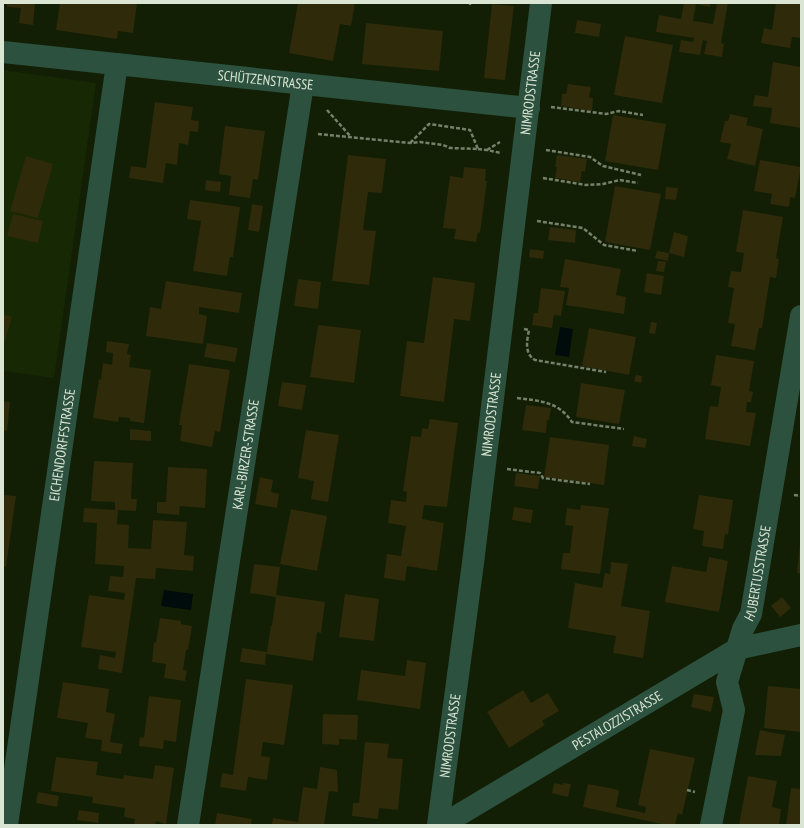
<svg xmlns="http://www.w3.org/2000/svg" width="804" height="828" viewBox="0 0 804 828" font-family="'PT Sans Narrow',sans-serif">
  <rect width="100%" height="100%" fill="#121f05"/>
  <path fill="#172805" d="M3 70 96 83 54 378 3 371Z"/>
  <path fill="#000b0b" d="M560 327 573 329 569 357 555 355Z
    M164 590 193 594 191 610 161 606Z"/>
  <path fill="#2f2a09" d="M7 3H35L33 25 19 23 21 8 7 7Z
    M60 3H137L133 33 118 31 117 39 56 30Z
    M298 3H333L340 4V3H355L351 26 340 24 333 61 289 53Z
    M684 3H710V7L696 4 693 21 713 24 717 3H728L721 43 724 44 722 57 704 54 707 41 703 40 700 55 679 52 681 40 693 42 694 38 656 32 659 15 681 19Z
    M776 3H801V38L792 37 790 48 761 43 764 28 772 30Z
    M492 4 514 6 505 80 484 78Z
    M577 20 601 24 599 37 575 33Z
    M366 23 443 31 439 71 362 64Z
    M625 36 673 45 662 103 614 95Z
    M773 62 801 67 800 113H801V128L770 123 772 108 753 106 755 95 768 97Z
    M568 84 591 87 589 98H593L592 111 561 106 562 94H566Z
    M155 102 193 107 191 120 199 121 198 132 190 131 188 145 179 143 177 165 166 163 163 183 129 178 131 166 146 168Z
    M730 114 748 118 746 125 763 129 755 166 727 159 731 144 720 142 725 121H728Z
    M613 115 666 124 658 170 605 161Z
    M225 126 265 131 258 180 253 179 250 198 229 195 231 176 219 174Z
    M348 155 386 159 382 193 368 192 363 230 376 231 369 285 332 281Z
    M557 155 587 159 585 172 582 171 580 182 555 178 557 167H555Z
    M26 156 53 164 38 218 10 211Z
    M760 160 801 167 795 198 790 197 789 207 770 204 772 194 754 191Z
    M464 167 486 169 485 181H487L480 233 478 232 476 242 454 239 456 229 443 228 450 176 463 178Z
    M206 180 221 182 220 192 205 190Z
    M615 186 661 194 650 250 605 242Z
    M666 187 678 188 676 200 665 199Z
    M190 200 240 207 233 257H230L227 276 193 271 201 221 187 219Z
    M252 204 263 206 259 232 248 230Z
    M743 210 783 217 776 258 779 259 776 278 770 277 762 328H759L755 350 731 346 735 324 728 323 734 288 728 287 731 271 741 272 744 253 736 252Z
    M13 214 43 221 38 243 7 236Z
    M550 227 576 230 575 243 548 240Z
    M674 232 688 236 684 257 669 253Z
    M530 249 544 251 543 259 529 257Z
    M657 251 669 253 668 261 655 258Z
    M565 259 621 269 616 295 626 297 624 314 566 305 569 288 560 287Z
    M658 261 666 262 664 272 656 271Z
    M647 273 664 276 661 295 644 292Z
    M433 277 475 283 470 321 454 319 444 402 400 396 407 341 424 343Z
    M298 279 321 282 318 309 294 306Z
    M166 281 242 293 239 313 199 307V314L207 316 203 344 146 336 150 307 161 309Z
    M541 288 565 291 561 316 554 315 552 328 532 325 534 313H538Z
    M3 314 12 317 3 347Z
    M651 322 657 323 655 334 649 333Z
    M318 325 361 330 354 383 310 377Z
    M589 328 636 337 629 375 582 366Z
    M107 341 129 344 127 354 131 355 129 367 151 370 144 423 130 421V418L119 417 118 422 93 418 99 379 101 380 103 363 112 365 113 353 106 352Z
    M207 343 238 348 235 362 204 357Z
    M716 355 754 361 749 391 753 392 751 402H747L746 412 756 413 750 446 705 439 710 406 718 407 721 387 711 385Z
    M189 364 230 370 220 432 215 431 212 447 180 441 182 425H179Z
    M636 375 642 376 641 383 634 381Z
    M282 382 306 385 302 410 278 406Z
    M581 383 625 390 619 424 576 417Z
    M3 401 10 402 7 431 3 430Z
    M526 405 551 408 549 420H547L546 433 522 430Z
    M430 419 458 423 447 507 424 505 422 519 444 523 437 571 407 566 405 581 384 578 387 554 401 556 406 526 388 523 391 500 406 502 407 492 403 491 411 436 421 437 422 428 428 429Z
    M130 429 151 431V441L130 440Z
    M306 430 339 435 328 502 311 499 314 481 298 478Z
    M634 436 647 439 645 448 632 446Z
    M550 437 609 445 604 485 544 477Z
    M94 461 133 463 131 499H137L136 511 118 510 117 524 129 525 128 548 151 549 153 520 187 522 184 555 194 556 193 571 156 568 155 579 136 578 122 673 98 669 100 655 115 658 116 652 81 647 89 595 124 600 125 593 108 591 110 576 123 577 124 566 95 564 97 523 83 522 84 508 115 510V502L91 501Z
    M168 467 207 469 205 508 180 506 179 515 157 513V502H166Z
    M516 473 540 476 538 489 514 486Z
    M260 477 273 480 271 492 279 494 277 508 255 504Z
    M3 495 16 496 6 567 3 566Z
    M699 495 733 500 728 534H725L723 549 702 546 704 531 693 529Z
    M581 505 609 508 600 574 561 569 563 553H570L573 526 565 525 567 508 580 510Z
    M514 507 533 510 531 523 512 520Z
    M291 509 327 516 317 571 280 564Z
    M800 543H801V574L797 573Z
    M709 557 728 561 719 612 665 602 672 566 706 572Z
    M611 562 628 564 621 606 650 611 643 658 613 653 616 636 568 628 575 583 602 588 605 573 610 574Z
    M254 564 280 567 276 595 325 602 321 633 317 632 313 661 266 654 265 665 240 662 242 648 267 652 271 625 272 626 276 597 250 593Z
    M345 594 379 599 374 641 339 637Z
    M782 597 791 608 780 617 771 606Z
    M160 618 181 621V624L192 626 188 650H186L183 670H187L185 681 164 678 166 664 152 662 154 642 156 643Z
    M407 660 426 663 420 709 357 700 361 670 405 676Z
    M246 679 293 685 284 745 263 742 261 756 270 757 267 780 248 777 246 791 220 787 222 773 233 775Z
    M63 682 109 689 106 712 115 714 110 742 123 744 121 754 101 751 102 740 85 738 88 723 57 718Z
    M768 686 801 689V732L764 728Z
    M523 690 531 703 548 693 559 711 542 721 545 725 509 748 487 712Z
    M694 694 714 697 711 712 691 707Z
    M149 696 181 700 176 742 164 740 163 749 139 746 140 737 144 738Z
    M323 714 358 715 357 740 339 739V745L322 744Z
    M760 730 785 735 781 756 755 755Z
    M365 742 389 744 387 758 403 759 398 810 379 808 378 819 352 816 353 803H359Z
    M650 749 695 758 682 815 678 813 675 825H666L583 807 588 784 619 790 616 807 645 813 646 807 638 805Z
    M56 757 98 762 96 775 123 779 124 775 153 779 155 765 174 768 166 824 156 821 155 825H134L135 819 124 817 125 808 92 803 93 797 51 791Z
    M320 767 337 770 338 792 329 791 324 825H272L273 818 298 822 303 787 317 789Z
    M748 776 777 781 772 807 781 809 779 825H739Z
    M554 783 563 785V783L571 784 568 797 552 793Z
    M791 788 801 789V825H786Z
    M38 792 59 796 57 807 36 803Z
    M79 810 99 813 98 823 77 820Z
    M217 813 252 819 251 825H215Z"/>
  <g fill="none" stroke-linecap="round" stroke-linejoin="round">
    <path stroke="#75816b" stroke-width="2.5" stroke-dasharray="4 2" stroke-linecap="butt" d="M470 5V3
      M551 107 606 114 619 111 643 115
      M327 110 351 137
      M318 134 410 143 420 142 443 145 450 148 478 149 470 130 429 124 410 143
      M478 149 487 150 501 153
      M487 150 500 142
      M546 150 590 157 603 166 641 175
      M543 178 586 185 603 184 620 180 638 183
      M537 221 583 228 604 245 638 251
      M524 329 529 330C527 340 524 354 535 360L606 372
      M517 398C539 401 558 401 572 422L624 429
      M507 469 540 473 543 478 590 484
      M794 495 801 496
      M687 790 695 792"/>
    <g stroke="#2c513f" stroke-width="22">
      <path id="s1" d="M3 52 529 108"/>
      <path id="s2" d="M7 825 117 64"/>
      <path id="s3" d="M188 825 303 84"/>
      <path id="s4" d="M438 825 473 563 541 3"/>
      <path id="s5" d="M442 825 737 649 801 635"/>
      <path id="s6" d="M711 825 734 710 727 682 743 629 751 614 801 316"/>
    </g>
  </g>
  <g text-anchor="middle" stroke-width="3" stroke-linejoin="round" paint-order="stroke">
    <g font-size="14" fill="#dbe5d4" stroke="#0a1600">
      <text dy="5" stroke="none"><textPath href="#s1" startOffset="264">SCHÜTZENSTRASSE</textPath></text>
      <text dy="5" stroke="none"><textPath href="#s4" startOffset="738">NIMRODSTRASSE</textPath></text>
      <text dy="5" stroke="none"><textPath href="#s4" startOffset="414">NIMRODSTRASSE</textPath></text>
      <text dy="5" stroke="none"><textPath href="#s2" startOffset="384">EICHENDORFFSTRASSE</textPath></text>
      <text dy="5" stroke="none"><textPath href="#s3" startOffset="375">KARL-BIRZER-STRASSE</textPath></text>
      <text dy="5" stroke="none"><textPath href="#s6" startOffset="260">HUBERTUSSTRASSE</textPath></text>
      <text dy="5" stroke="none"><textPath href="#s5" startOffset="204">PESTALOZZISTRASSE</textPath></text>
      <text dy="5" stroke="none"><textPath href="#s4" startOffset="90">NIMRODSTRASSE</textPath></text>
    </g>
  </g>
  <rect width="804" height="828" fill="none" stroke="#dbe5d4" stroke-width="8"/>
</svg>
